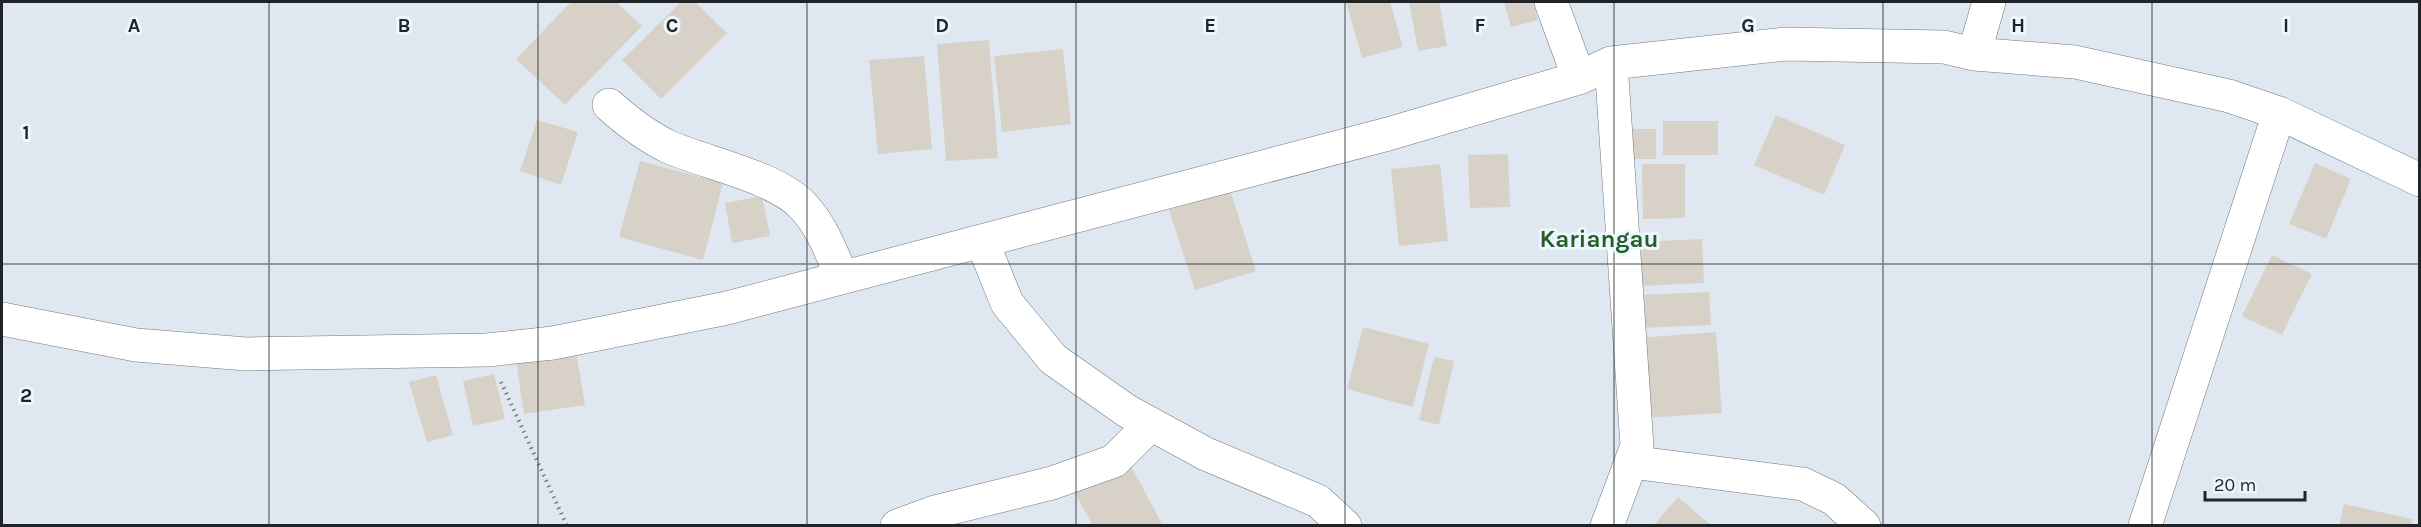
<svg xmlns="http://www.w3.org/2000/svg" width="2421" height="527" viewBox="0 0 2421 527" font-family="Karla,sans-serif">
  <rect width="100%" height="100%" fill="#dfe8f0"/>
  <path fill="#d8d1c8" d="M571 2H616L642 26 565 105 516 59Z
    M681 2H695L727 33 661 99 622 60Z
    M1346 2H1390L1403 47 1362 58Z
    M1409 2H1439L1447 46 1418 51Z
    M1504 2H1533L1538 20 1511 27Z
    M989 40 998 158 946 161 937 44Z
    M1063 49 1071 124 1002 132 994 56Z
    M924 56 932 149 878 154 869 60Z
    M1776 115 1845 145 1824 195 1754 165Z
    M537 120 578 132 561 185 520 171Z
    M1663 121H1718V155H1663Z
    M1631 129H1656V159H1631Z
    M1508 154 1510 207 1470 208 1468 155Z
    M640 161 723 183 703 260 619 237Z
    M2315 163 2351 179 2326 239 2289 224Z
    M1440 164 1448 241 1399 246 1391 169Z
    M1642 164H1685V218L1643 219Z
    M1230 190 1256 271 1195 290 1169 210Z
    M762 196 770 236 732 243 725 203Z
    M1702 239 1704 283 1640 286 1638 242Z
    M2272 255 2312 274 2282 335 2242 316Z
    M1709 292 1711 325 1641 328 1639 295Z
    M1363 327 1429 344 1413 407 1347 389Z
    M1716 332 1722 413 1643 418 1638 338Z
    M576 351 585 405 524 414 516 361Z
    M1434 357 1454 361 1439 425 1419 420Z
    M494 374 505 419 473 426 463 381Z
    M436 375 453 435 427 442 409 382Z
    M1129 462 1163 526H1093L1074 491Z
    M1678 497 1712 526H1653Z
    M2344 504 2412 519 2411 526H2339Z"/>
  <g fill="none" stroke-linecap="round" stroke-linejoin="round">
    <g stroke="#70787f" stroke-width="34">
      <path id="minor" d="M1551 2 1579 78
        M1974 54 1989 2
        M609 105C628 122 646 136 669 147 706 163 776 177 803 206 822 226 831 252 842 277
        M982 241 1007 303 1053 359 1127 411 1206 454 1318 501 1345 526
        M2 319 136 345 246 354 487 350 553 343 727 308 1388 134 1579 78 1611 63 1785 44 1944 47 1974 54 2075 62 2229 96 2279 113 2420 180
        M1631 462 1803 484 1834 499 1864 526
        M897 526 935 512 1052 483 1114 461 1151 424
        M1607 526 1637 446 1611 63
        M2145 526 2279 113"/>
    </g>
    <path stroke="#777d82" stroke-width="4" stroke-dasharray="1.5 4.5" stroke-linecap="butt" d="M501 382 567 526"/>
    <use href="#minor" stroke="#fff" stroke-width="33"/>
  </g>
  <path fill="none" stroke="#212427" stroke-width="1.5" stroke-opacity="0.55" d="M269 2V526M538 2V526M807 2V526M1076 2V526M1345 2V526M1614 2V526M1883 2V526M2152 2V526M2 264H2420"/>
  <g text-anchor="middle" stroke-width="6" stroke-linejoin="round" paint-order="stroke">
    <g font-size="24" font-weight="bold" fill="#265d2a" stroke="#ecf6fd">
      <text x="1599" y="247">Kariangau</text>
    </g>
  </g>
  <g font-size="20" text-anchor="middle" font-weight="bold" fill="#212427" stroke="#ecf6fd" stroke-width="6" stroke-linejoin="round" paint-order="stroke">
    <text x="134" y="32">A</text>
    <text x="404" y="32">B</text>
    <text x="672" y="32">C</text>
    <text x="942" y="32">D</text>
    <text x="1210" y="32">E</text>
    <text x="1480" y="32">F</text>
    <text x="1748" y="32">G</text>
    <text x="2018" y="32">H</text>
    <text x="2286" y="32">I</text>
    <text x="26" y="139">1</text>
    <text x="26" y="402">2</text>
  </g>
  <rect width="2421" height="527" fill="none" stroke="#212427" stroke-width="6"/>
  <path d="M2205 491v9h100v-9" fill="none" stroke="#212427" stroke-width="3"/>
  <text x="2214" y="491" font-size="18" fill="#212427" stroke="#ecf6fd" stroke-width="4.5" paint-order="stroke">20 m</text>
</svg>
